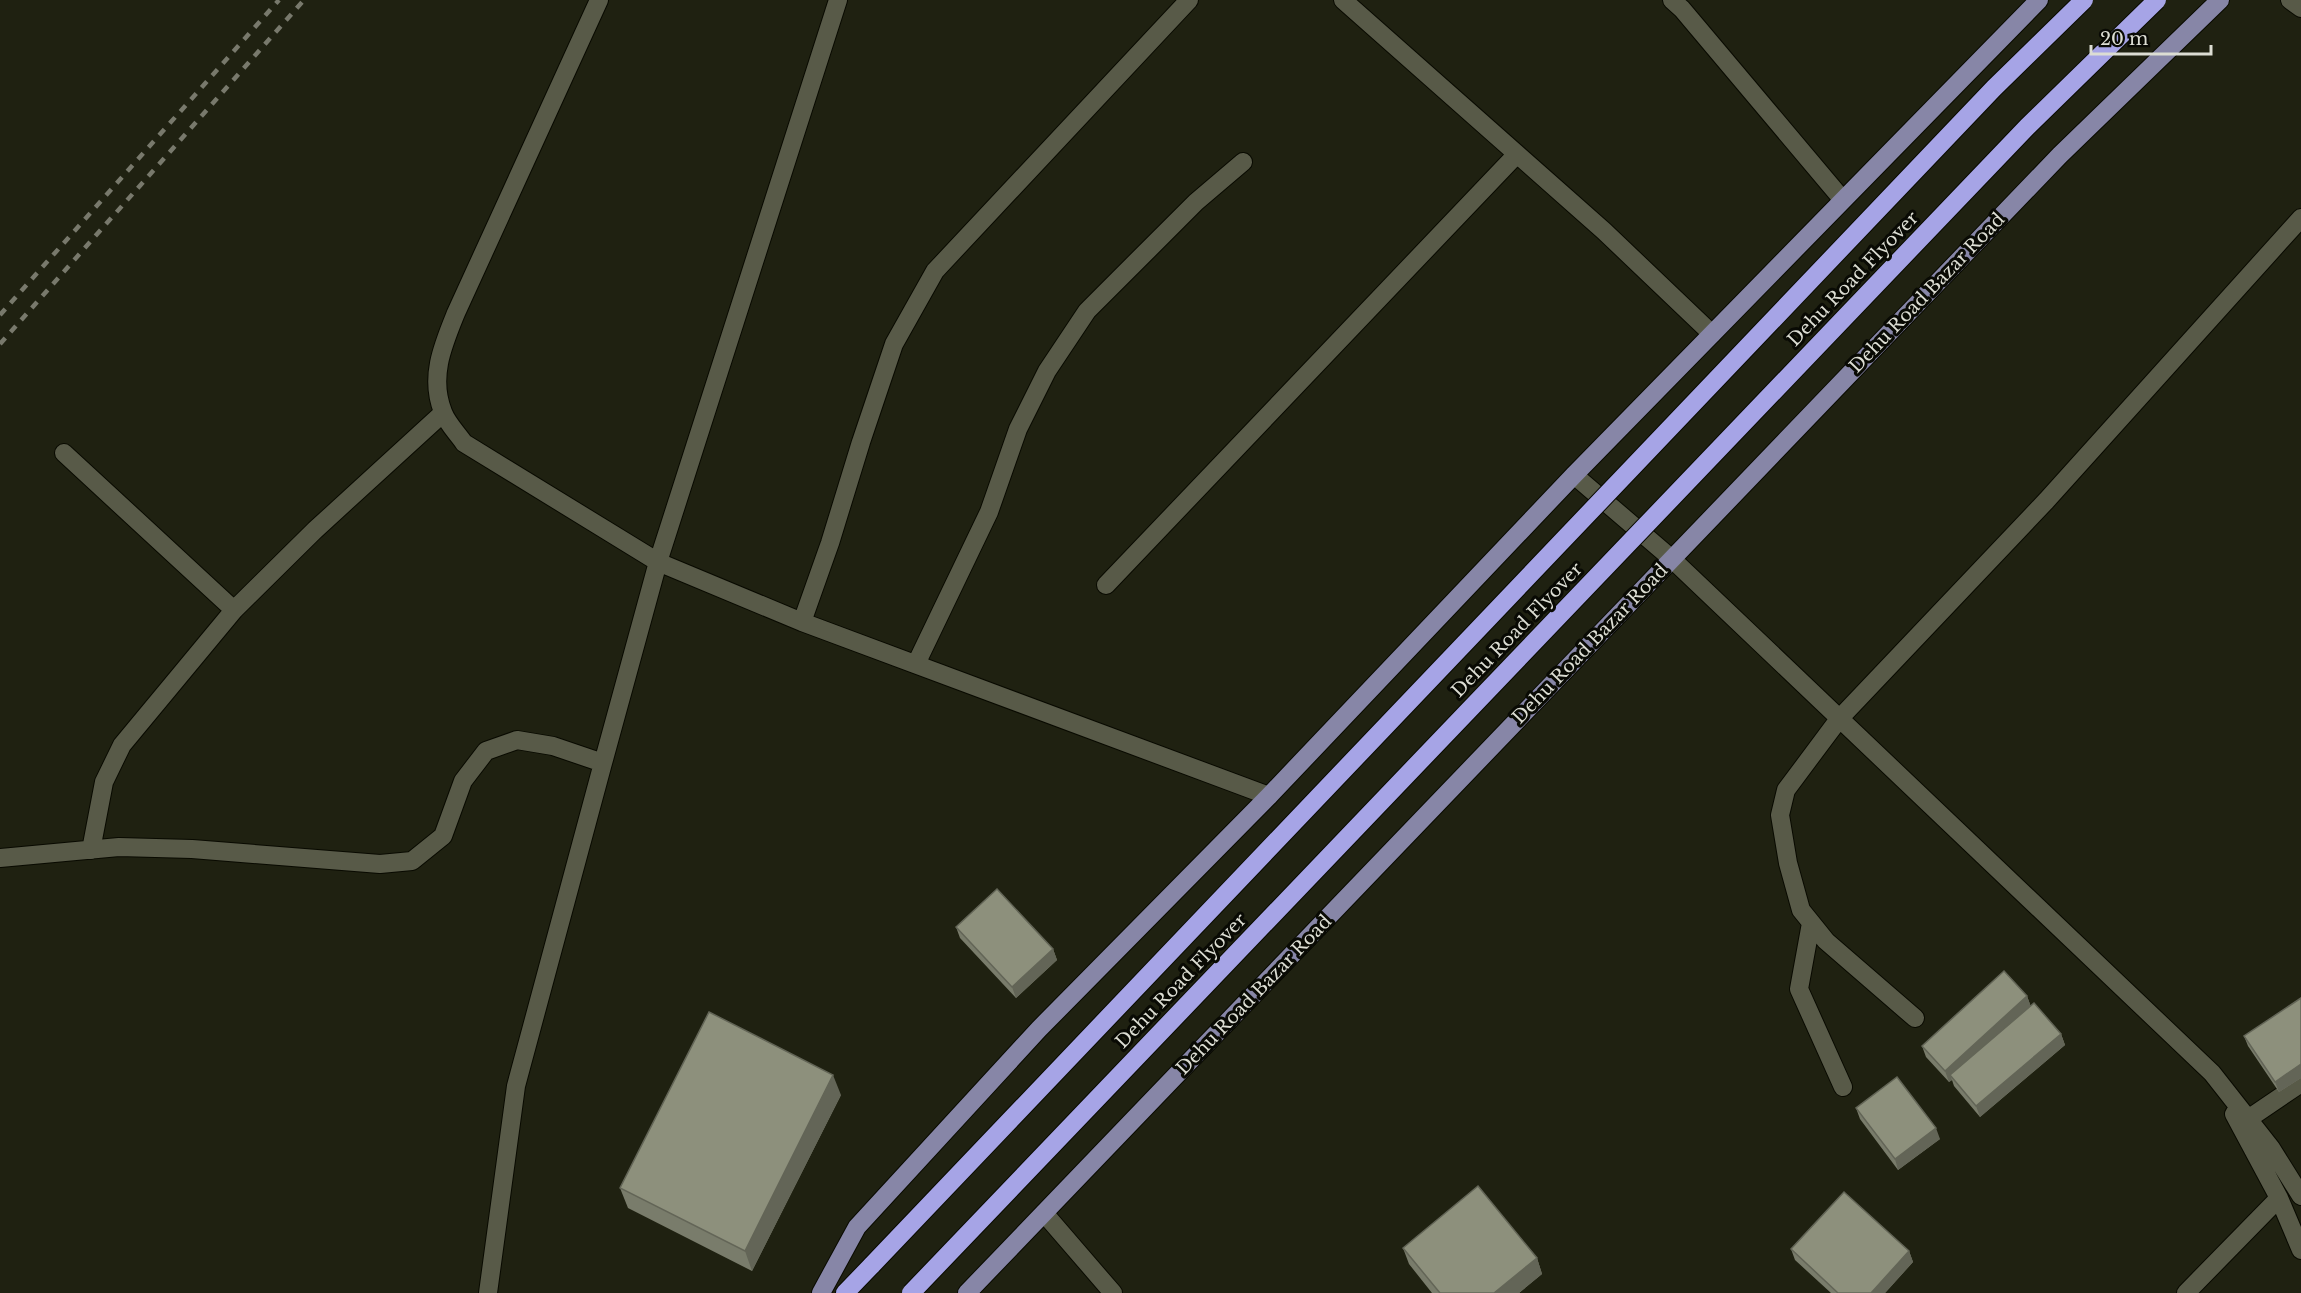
<svg xmlns="http://www.w3.org/2000/svg" width="2301" height="1293" viewBox="0 0 2301 1293" font-family="'Libre Baskerville',serif">
  <rect width="100%" height="100%" fill="#1f2111"/>
  <g fill="none" stroke-linecap="round" stroke-linejoin="round">
    <g stroke="#090a01" stroke-width="20">
      <path id="minor" d="M599 0 456 313C443 345 429 377 443 412 447 423 457 433 464 443L658 562 802 622 1269 796
        M1343 0 1604 231 1712 334
        M1672 0 1682 9 1842 199
        M2290 0 2301 8
        M64 453 234 610
        M1574 475 1672 559 2212 1073 2271 1148 2301 1196
        M1106 585 1517 154
        M802 622 830 543 861 442 894 344 935 271 1189 0
        M916 664 989 512 1018 429 1047 371 1087 311 1196 202 1243 162
        M91 850 104 782 122 745 234 610 315 530 443 413
        M0 858 119 847 192 849 380 864 412 861 443 836 463 781 486 751 517 740 553 746 603 763
        M1811 923 1799 989 1843 1087
        M1915 1018 1826 941 1801 910 1788 863 1780 815 1786 790 1839 719 2046 501 2301 218
        M2234 1114 2279 1198 2301 1250
        M2248 1119 2301 1083
        M1044 1213 1113 1293
        M488 1293 516 1086 603 763 658 562 838 0
        M2186 1293 2279 1198"/>
    </g>
    <g stroke="#090a01" stroke-width="20">
      <path id="major" d="M821 1293 857 1227 1039 1029 1269 796 1574 475 2039 0
        M967 1293 2060 155 2220 0"/>
    </g>
    <g stroke="#090a01" stroke-width="20">
      <path id="highway" d="M845 1293 872 1265"/>
    </g>
    <use href="#minor" stroke="#585a48" stroke-width="18"/>
    <use href="#major" stroke="#8786a7" stroke-width="18"/>
    <use href="#highway" stroke="#a6a4e6" stroke-width="18"/>
    <path stroke="#78796c" stroke-width="4.5" stroke-dasharray="8 8" stroke-linecap="butt" d="M0 315 279 0
      M0 344 304 0"/>
    <g stroke="#090a01" stroke-width="20" stroke-linecap="butt">
      <path id="highway-bridge" d="M872 1265 1994 88 2084 0
        M911 1293 2027 127 2157 0"/>
    </g>
    <use href="#highway-bridge" stroke="#a6a4e6" stroke-width="18"/>
  </g>
  <path fill="#797c6b" d="M956 927 1053 949 1057 960 1016 998 960 938Z
    M2027 996 2031 1007 2061 1034 2065 1045 1980 1117 1954 1086 1952 1080 1949 1082 1926 1057 1922 1046Z
    M2301 998V1078L2279 1092 2248 1046 2244 1036Z
    M841 1095 752 1271 628 1208 620 1188Z
    M1856 1108 1940 1139 1898 1170 1860 1119Z
    M1403 1248 1537 1258 1542 1274 1519 1293H1432L1409 1264Z
    M1791 1249 1909 1251 1913 1262 1885 1293H1831L1795 1260Z"/>
  <path fill="#636557" d="M1053 949 1057 960 1016 998 1012 987Z
    M2027 996 2031 1007 1950 1075 1952 1080 1949 1082 1945 1071Z
    M2061 1034 2065 1045 1980 1117 1976 1106Z
    M2301 1064V1078L2279 1092 2275 1082Z
    M833 1075 841 1095 752 1271 745 1251Z
    M1936 1128 1940 1139 1898 1170 1895 1159Z
    M1909 1251 1913 1262 1885 1293H1871Z
    M1537 1258 1542 1274 1519 1293H1494Z"/>
  <path fill="#8d907c" stroke="#636557" stroke-width="1.5" d="M997 889 1053 949 1012 987 956 927Z
    M2004 971 2027 996 1945 1071 1922 1046Z
    M2301 998V1064L2275 1082 2244 1036Z
    M2034 1003 2061 1034 1976 1106 1950 1075Z
    M709 1012 833 1075 745 1251 620 1188Z
    M1897 1077 1936 1128 1895 1159 1856 1108Z
    M1478 1186 1537 1258 1494 1293H1440L1403 1248Z
    M1844 1192 1909 1251 1871 1293H1838L1791 1249Z"/>
  <g text-anchor="middle" stroke-width="6" stroke-linejoin="round" paint-order="stroke">
    <g font-size="18" fill="#dcddd3" stroke="#090a04">
      <text transform="translate(1853 279) rotate(-46)" y="6">Dehu Road Flyover</text>
      <text transform="translate(1927 293) rotate(-46)" y="6">Dehu Road Bazar Road</text>
      <text transform="translate(1517 630) rotate(-46)" y="6">Dehu Road Flyover</text>
      <text transform="translate(1590 644) rotate(-46)" y="6">Dehu Road Bazar Road</text>
      <text transform="translate(1181 981) rotate(-46)" y="6">Dehu Road Flyover</text>
      <text transform="translate(1254 995) rotate(-46)" y="6">Dehu Road Bazar Road</text>
    </g>
  </g>
  <path d="M2091 45v9h120v-9" fill="none" stroke="#dcddd3" stroke-width="3"/>
  <text x="2100" y="45" font-size="18" fill="#dcddd3" stroke="#090a04" stroke-width="4.5" paint-order="stroke">20 m</text>
</svg>
